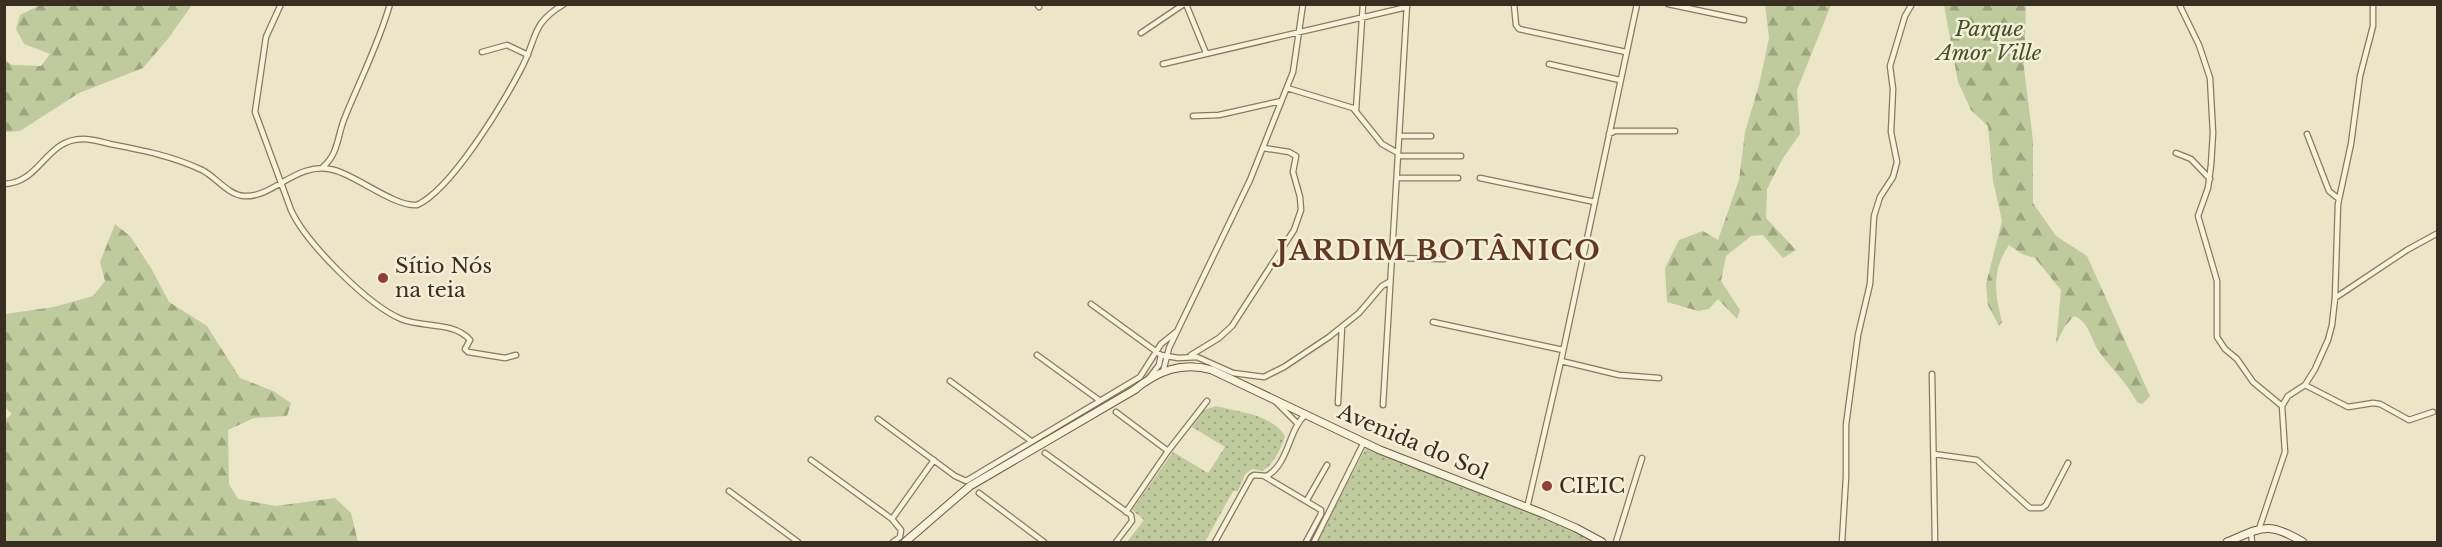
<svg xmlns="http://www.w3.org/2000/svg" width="2442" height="547" viewBox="0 0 2442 547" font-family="'Libre Baskerville',serif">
  <defs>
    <pattern id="grass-dots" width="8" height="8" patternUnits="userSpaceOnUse" patternTransform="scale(1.5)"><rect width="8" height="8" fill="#bfca9d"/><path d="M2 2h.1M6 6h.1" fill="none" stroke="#9ca480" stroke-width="1.8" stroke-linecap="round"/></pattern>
    <pattern id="forest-firs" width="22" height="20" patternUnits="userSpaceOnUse" patternTransform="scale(1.5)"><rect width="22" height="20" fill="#bfca9d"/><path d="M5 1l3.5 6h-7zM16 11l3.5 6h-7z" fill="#9ca480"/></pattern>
  </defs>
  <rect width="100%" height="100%" fill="#ece6c9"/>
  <path fill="url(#grass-dots)" d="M1216 406C1239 412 1271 414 1285 436 1281 448 1274 465 1262 471L1252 469 1245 474 1238 491H1233L1205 542H1127L1144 520 1132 510 1173 452 1208 473 1225 447 1192 427 1204 410Z
    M1369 442 1602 542H1317Z"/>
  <path fill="url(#forest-firs)" d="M42 4H192V5L167 40 143 68 79 93 20 131 5 132V60L12 65 41 66 50 54 24 44 16 29 20 15Z
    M1765 5H1831L1797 90 1800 134 1783 158 1767 189 1766 218 1796 250 1783 258 1763 235 1751 236 1726 256 1721 281 1740 310 1737 319 1718 299 1709 309 1698 311 1667 302 1665 268 1679 240 1703 231 1718 240 1739 180 1745 132 1759 85 1769 38Z
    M1944 5H2026L2024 68 2033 141V203L2056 236 2087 256 2150 396 2142 404 2137 402C2127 383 2113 370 2100 353 2091 341 2090 322 2074 316L2065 326 2056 344 2061 290 2035 258 2022 254 2009 245C1991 271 1995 294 2002 322L1999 326 1988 305 1986 284 2002 221 1993 181 1988 126 1971 110 1958 82Z
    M115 224 130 236 151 268 169 302 207 326 240 378 273 391 291 403 287 416 254 418 228 430 229 484 238 499 276 506 335 498 351 513 358 542H5V420L12 414 5 407V314L54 307 93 296 105 281 100 262Z"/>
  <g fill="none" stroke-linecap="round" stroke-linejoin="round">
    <g stroke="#87795e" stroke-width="7">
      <path id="street" d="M281 4 266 37 255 112 291 210C306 243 368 305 401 319 422 328 454 321 470 340L465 349 468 352 505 358 516 355
        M1037 4 1039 7
        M1186 4 1206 53
        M1514 4 1516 25 1519 29 1626 52
        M1668 4 1744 20
        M2179 4 2199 45 2210 78 2213 133 2211 165 2208 188 2198 216 2217 281V337L2225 349 2237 359 2253 382 2282 406
        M1141 33 1184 4
        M482 52 507 45 528 55
        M1163 64 1407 7
        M1549 64 1620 80
        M1287 88 1353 108 1382 144 1398 153
        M1356 110 1363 4
        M1193 116 1219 115 1281 101
        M1609 134 1615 131H1675
        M2307 134 2329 191 2339 199
        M1399 136H1431
        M2176 153 2191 159 2210 179
        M1398 156H1461
        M323 167C339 153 337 136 345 117 360 80 379 43 390 4
        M1397 178H1458
        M1480 178 1595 202
        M4 184C41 183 45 139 83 139 92 139 102 142 110 144 141 150 173 156 202 170 216 177 228 195 244 196 274 198 297 160 334 170 357 176 395 207 417 205 451 190 502 105 520 71 538 39 529 25 564 4
        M1391 258 1444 259
        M2335 298 2407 250 2438 233
        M1091 304 1161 355 1178 358 1197 357 1233 373 1264 377 1284 367 1329 337 1359 313 1382 286 1389 282
        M1433 322 1563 350
        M1037 355 1099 400
        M1191 355 1219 338 1232 326 1294 230 1301 210 1300 197 1293 172 1296 156 1289 152 1263 148
        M1561 361 1619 375 1659 378
        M1163 372 1169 348 1250 180 1293 72 1303 4
        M1932 374 1935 542
        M1149 378 1159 365 1161 355
        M950 381 1031 441
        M2305 385 2348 407 2373 403 2380 404 2409 420 2433 412
        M1276 402 1297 423
        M1338 403 1342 327
        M1383 405 1407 4
        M1116 412 1168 451
        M878 419 955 476 966 481 1140 377 1161 344 1176 332
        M1045 453 1131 515 1132 521 1116 542
        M1934 454 1977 460 2030 508H2042L2046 505 2068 463
        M811 460 892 519
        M1264 476 1321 510V514L1306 542
        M729 491 798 542
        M979 493 1044 542
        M1307 500 1327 465
        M1527 508 1561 361 1637 4
        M1126 512 1168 451 1207 401
        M2259 529 2285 452 2282 406 2288 396 2305 385 2315 369 2328 340 2332 325 2335 298 2338 204 2351 144 2360 76 2373 26V4
        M2251 532 2252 542
        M893 542 900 537 901 530 892 519 934 460
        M1215 542 1251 477 1254 475 1267 476C1289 463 1288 431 1305 415
        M1314 542 1364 442
        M1616 542 1642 458
        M1842 542 1846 477V425L1858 335 1870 284 1874 216 1880 197 1893 177 1897 162 1891 132 1893 89 1890 66 1905 16 1912 4"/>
    </g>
    <g stroke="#695a41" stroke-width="9">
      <path id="secondary" d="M1134 390C1158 371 1182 361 1212 370L1380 450 1544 514 1576 528 1602 542
        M905 542 970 486 1136 389
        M2227 542C2263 527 2268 521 2303 542"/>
    </g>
    <use href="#street" stroke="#f7f2db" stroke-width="4.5"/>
    <use href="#secondary" stroke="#f7f2db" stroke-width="7"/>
  </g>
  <g fill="#923e32" stroke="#f4efd8" stroke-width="2">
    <circle cx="383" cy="278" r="6"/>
    <circle cx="1547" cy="486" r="6"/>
  </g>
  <g text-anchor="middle" stroke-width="5" stroke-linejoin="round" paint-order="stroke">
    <g font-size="21" font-style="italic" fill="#435329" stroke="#f4efd8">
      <text x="1989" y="36">Parque<tspan x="1989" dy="24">Amor Ville</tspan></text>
    </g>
    <g font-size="21" fill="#382f21" stroke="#f4efd8" text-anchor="start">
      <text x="395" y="273">Sítio Nós<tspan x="395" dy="24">na teia</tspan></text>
      <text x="1559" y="493">CIEIC</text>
    </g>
    <g font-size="21" fill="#382f21" stroke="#f4efd8">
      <text transform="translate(1413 442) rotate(23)" y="7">Avenida do Sol</text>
    </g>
    <g font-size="27" font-weight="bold" letter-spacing="1.5" fill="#623823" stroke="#f4efd8">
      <text x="1439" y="260">JARDIM BOTÂNICO</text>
    </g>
  </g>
  <rect width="2442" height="547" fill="none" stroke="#382f21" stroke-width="12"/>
</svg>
